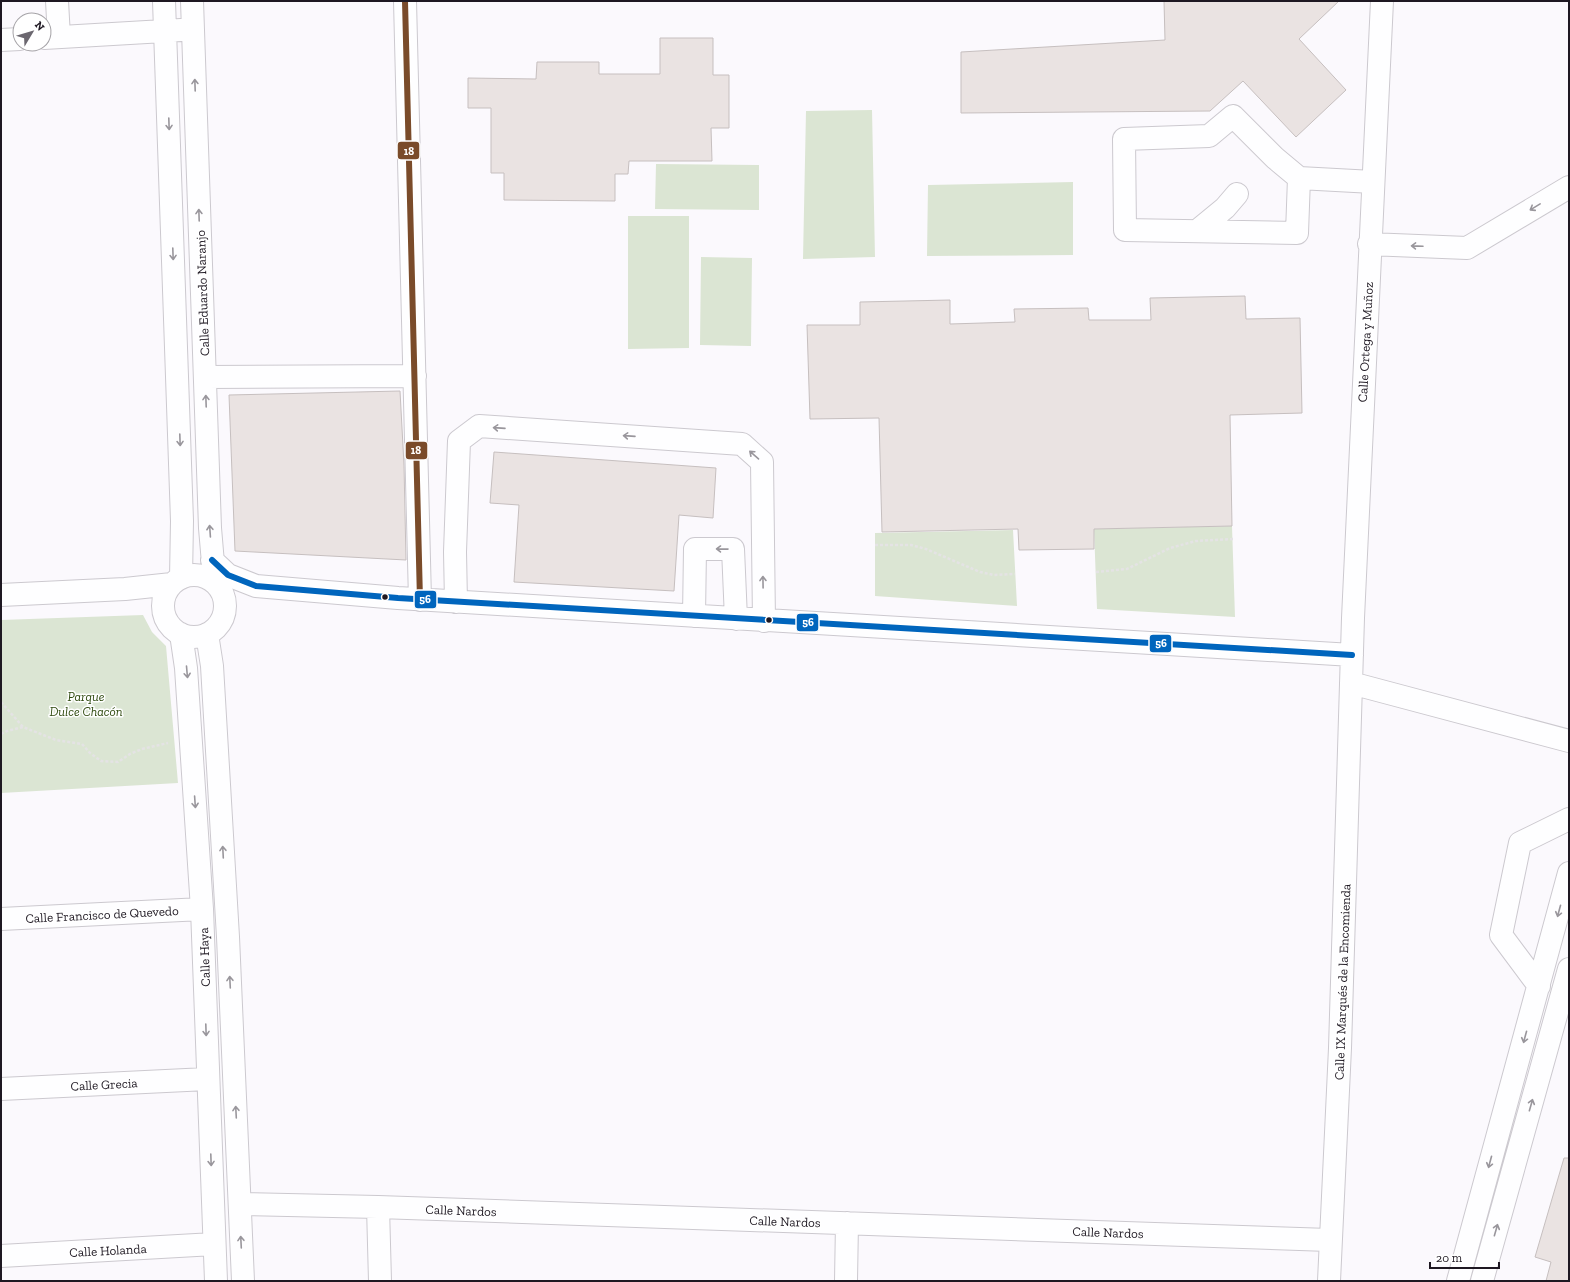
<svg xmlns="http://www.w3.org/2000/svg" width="1570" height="1282" viewBox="0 0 1570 1282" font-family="'Zilla Slab',serif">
  <rect width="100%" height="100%" fill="#fbf9fd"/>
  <path fill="#dbe5d3" d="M872 110 875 257 803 259 806 111Z
    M656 164 759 165V210L655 209Z
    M1073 182V255L927 256 928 185Z
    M628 216H689V348L628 349Z
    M701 257 752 258 751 346 700 345Z
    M1232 526 1235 617 1097 609 1094 529Z
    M1013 530 1017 606 875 596V533Z
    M143 615 152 632 166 646 178 783 1 793V620Z"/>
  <path fill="#eae3e2" stroke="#c6bfbf" d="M1164 1H1339L1299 39 1346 90 1296 137 1243 81 1210 111 961 113V52L1165 40Z
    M660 38H713V75H729V128H711L712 161H629L628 174H615V201L504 200V173H491V108H468V78L536 79 537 62H599V74H660Z
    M1245 296 1246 319 1300 318 1302 413 1230 415 1232 526 1094 529V549L1019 550 1018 529 882 532 879 418 810 419 807 325H860V302L950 300V324L1015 322 1014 309 1088 308 1089 320H1151L1150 298Z
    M400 391 404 465 406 560 235 551 229 395Z
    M494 452 716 468 713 518 679 515 674 591 514 582 519 505 490 503Z
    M1564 1158H1569V1281H1546L1551 1262 1535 1257Z"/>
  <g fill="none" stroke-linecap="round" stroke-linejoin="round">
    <g stroke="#ccc9cf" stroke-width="24">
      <path id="minor" d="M57 1 59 37
        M164 1 182 521 181 578
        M192 1 210 528 214 575
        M405 1 420 600
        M44 38 181 30
        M1 40 20 39
        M1299 178 1297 233 1125 230 1124 139 1209 136 1233 116 1275 158 1299 178 1373 182
        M1197 231 1225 208 1237 194
        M1369 244 1467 248 1569 187
        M205 377 415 376
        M212 560 228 575 256 586 398 598 1352 655
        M163 606a31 31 0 1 1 62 0a31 31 0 1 1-62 0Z
        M1 595 125 589 172 584
        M456 602 455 552 459 441 479 426 742 444 762 462 764 621
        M694 616 695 549H733L736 619
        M181 634 186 668 202 909 216 1281
        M207 634 212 666 228 937 243 1281
        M1351 683 1569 741
        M1 919 202 909
        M1539 986 1501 935 1520 843 1569 819
        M1 1089 207 1079
        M240 1204 378 1207 1329 1240
        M378 1207 380 1281
        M1 1256 214 1244
        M846 1281 847 1223
        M1329 1281 1340 1048 1353 618 1382 1
        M1458 1281 1569 873
        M1482 1281 1569 969"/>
    </g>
    <path stroke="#e4e3e4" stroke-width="2.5" stroke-dasharray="3 2" stroke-linecap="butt" d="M875 545H911L926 549 980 572 994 575 1015 574
      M1096 572 1127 569 1170 548 1196 541 1233 539
      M1 702 23 727
      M1 734 7 731 23 727 56 740 82 744 90 753 101 761 118 762 130 754 142 749 168 743"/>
    <use href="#minor" stroke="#fefeff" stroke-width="22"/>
    <g stroke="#fff" stroke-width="9">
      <path id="bus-1" d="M212 560 228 575 256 586 398 598 1352 655"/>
    </g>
    <g stroke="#fff" stroke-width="9">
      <path id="bus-2" d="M405 1 420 600"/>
    </g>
    <use href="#bus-1" stroke="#0065bd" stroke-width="6"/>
    <use href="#bus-2" stroke="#7a4b2a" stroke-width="6"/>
  </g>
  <defs><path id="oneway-shaft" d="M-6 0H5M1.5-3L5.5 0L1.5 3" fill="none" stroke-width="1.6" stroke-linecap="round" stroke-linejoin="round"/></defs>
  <g stroke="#99969c">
    <use href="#oneway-shaft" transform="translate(195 85) rotate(-92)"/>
    <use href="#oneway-shaft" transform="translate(169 124) rotate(88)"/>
    <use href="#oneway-shaft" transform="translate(1535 207) rotate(149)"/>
    <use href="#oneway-shaft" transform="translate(199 215) rotate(-92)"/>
    <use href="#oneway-shaft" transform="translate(1417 246) rotate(-178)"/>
    <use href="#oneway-shaft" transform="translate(173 254) rotate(88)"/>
    <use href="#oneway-shaft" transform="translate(206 401) rotate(-92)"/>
    <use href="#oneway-shaft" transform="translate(499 428) rotate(-176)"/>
    <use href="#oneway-shaft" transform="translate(629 436) rotate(-176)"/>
    <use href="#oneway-shaft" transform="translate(180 440) rotate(88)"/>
    <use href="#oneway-shaft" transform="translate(754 455) rotate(-139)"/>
    <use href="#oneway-shaft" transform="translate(210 531) rotate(-94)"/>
    <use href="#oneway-shaft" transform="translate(722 549) rotate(-179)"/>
    <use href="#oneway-shaft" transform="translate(763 582) rotate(-91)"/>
    <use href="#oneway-shaft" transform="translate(187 672) rotate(85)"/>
    <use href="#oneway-shaft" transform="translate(195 802) rotate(86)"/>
    <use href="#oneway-shaft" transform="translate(223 852) rotate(-93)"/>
    <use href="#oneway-shaft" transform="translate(1559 911) rotate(105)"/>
    <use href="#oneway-shaft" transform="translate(230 982) rotate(-93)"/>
    <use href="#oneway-shaft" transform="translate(206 1030) rotate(88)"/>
    <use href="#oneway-shaft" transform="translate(1525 1037) rotate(105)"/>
    <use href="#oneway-shaft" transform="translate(1531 1105) rotate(-74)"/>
    <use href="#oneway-shaft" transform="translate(236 1112) rotate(-93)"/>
    <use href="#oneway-shaft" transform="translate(211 1160) rotate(88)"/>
    <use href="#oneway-shaft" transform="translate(1490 1162) rotate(105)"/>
    <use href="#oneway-shaft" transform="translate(1496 1230) rotate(-74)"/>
    <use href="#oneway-shaft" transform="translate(241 1242) rotate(-93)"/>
  </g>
  <g fill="#1e1822" stroke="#fff" stroke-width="1.5">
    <circle cx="385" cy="597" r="3.5"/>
    <circle cx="769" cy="620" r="3.5"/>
  </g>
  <g text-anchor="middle" stroke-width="3" stroke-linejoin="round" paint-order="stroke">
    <g font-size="13" fill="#1e1822" stroke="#fff">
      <text transform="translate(202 293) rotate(-92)" y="5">Calle Eduardo Naranjo</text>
      <text transform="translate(1365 342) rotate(-87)" y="5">Calle Ortega y Muñoz</text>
      <text transform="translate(102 914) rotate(-3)" y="5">Calle Francisco de Quevedo</text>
      <text transform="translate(204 957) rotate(-92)" y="5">Calle Haya</text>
      <text transform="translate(1342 982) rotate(-88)" y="5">Calle IX Marqués de la Encomienda</text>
      <text transform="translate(104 1084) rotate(-3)" y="5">Calle Grecia</text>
      <text transform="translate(461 1210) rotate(2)" y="5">Calle Nardos</text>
      <text transform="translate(785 1221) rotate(2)" y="5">Calle Nardos</text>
      <text transform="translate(1108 1232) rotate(2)" y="5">Calle Nardos</text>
      <text transform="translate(108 1250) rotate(-3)" y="5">Calle Holanda</text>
    </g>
    <g font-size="13" font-style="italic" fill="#2e490e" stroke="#fff">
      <text x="86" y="701">Parque<tspan x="86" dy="15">Dulce Chacón</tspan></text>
    </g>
  </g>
  <g stroke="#fff" stroke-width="1.5">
    <rect x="397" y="141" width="23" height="19" rx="4" fill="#7a4b2a"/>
    <rect x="405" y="441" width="23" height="19" rx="4" fill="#7a4b2a"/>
    <rect x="414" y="590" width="23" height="19" rx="4" fill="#0065bd"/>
    <rect x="796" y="613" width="23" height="19" rx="4" fill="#0065bd"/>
    <rect x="1149" y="634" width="23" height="19" rx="4" fill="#0065bd"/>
  </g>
  <g font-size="11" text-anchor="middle" font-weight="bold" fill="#fff">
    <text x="409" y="155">18</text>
    <text x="416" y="454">18</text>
    <text x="425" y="603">56</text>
    <text x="808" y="626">56</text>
    <text x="1161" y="647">56</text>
  </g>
  <rect width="1570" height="1282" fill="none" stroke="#1e1822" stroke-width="4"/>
  <g transform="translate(32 32) rotate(52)"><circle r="19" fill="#ffffff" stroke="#a5a3a7"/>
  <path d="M0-3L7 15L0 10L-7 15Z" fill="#6b676f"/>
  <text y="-6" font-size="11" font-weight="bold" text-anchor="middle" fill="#1e1822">N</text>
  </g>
  <path d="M1430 1262v6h69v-6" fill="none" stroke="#1e1822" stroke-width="2"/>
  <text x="1436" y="1262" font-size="12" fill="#1e1822" stroke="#ffffff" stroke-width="3" paint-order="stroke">20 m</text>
</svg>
